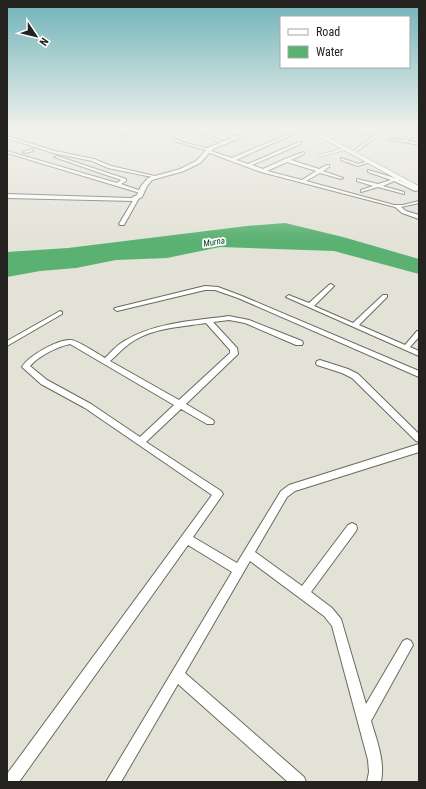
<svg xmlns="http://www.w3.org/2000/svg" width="426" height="789" viewBox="0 0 426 789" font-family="'Roboto Condensed',sans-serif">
  <rect width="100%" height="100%" fill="#e3e2d6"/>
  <path fill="#5ab172" d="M285 223 343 237 419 259V274L334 251 220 247 167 258 116 260 76 268 40 271 7 277V252L68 248 247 226Z"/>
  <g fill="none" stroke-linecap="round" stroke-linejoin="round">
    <g stroke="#6b6a60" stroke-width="3">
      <path id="service" d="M319 156 345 149"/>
    </g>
    <g stroke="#6b6a60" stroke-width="2">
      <path id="minor" d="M129 131H135L122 136 119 135Z
        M159 131H163L173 138 185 143 211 149V151L232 158 295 131H300L236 160 248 164 299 142H301V144L252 165 263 169 285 159 304 152V154L291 160 319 169 327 165H329V167L323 171 343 178 341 179 320 173 306 181 394 205H403L419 201V203L401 207 406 211 419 215V219L402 213 395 207 261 172 207 152 206 150 177 142ZM287 162 316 171 302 180 267 171Z
        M193 131H198L227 143 224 144Z
        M214 131H220L239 138 236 139Z
        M238 131H245L251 133 249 134Z
        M354 131H360L375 135 380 131H384L353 154 352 152 373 136Z
        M414 131H418L407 141 419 143V145L388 139 390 138 404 140Z
        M7 136 55 151 94 159 111 166 159 177 157 178 108 168 92 161 53 153 7 138Z
        M32 149 33 151 25 153 23 152Z
        M7 151 117 183 121 180 54 157 57 156 126 179V181L121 184 144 192 140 193 7 153Z
        M341 158 358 164 368 161 370 162 358 166 341 160Z
        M368 170 395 178H399L398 180 419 189V190L415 191 394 181 383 186 404 192V194L378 187 361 192V190L373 186 357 181V179L378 184 391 180 368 172Z
        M135 197 139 198 124 225H120L119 224Z
        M331 284 334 286 314 306 353 323 383 295H387V297L359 325 405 345 417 331H419V337L410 347 419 351V356L286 297 289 295 291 296 309 303 329 285Z
        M205 286 218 287 242 296 419 371V377L238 298 215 290H205L117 311 114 309 115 308Z
        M60 311 62 312V314L7 346V341Z
        M229 316 249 320 302 341 303 343 302 345H296L245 323 229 320 213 322 237 348 238 354 186 404 213 420 214 422 213 424H207L181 409 146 442 221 491 223 494 221 497 193 537 237 563 281 491 289 485 419 444V452L295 491 287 497 255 552 302 586 348 525 352 523 356 525 357 528 356 531 311 592 332 608 341 619 366 704 403 641 407 639 411 641 413 645 371 721C377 741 385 761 381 782H367L369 772 368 760 332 626 324 616 250 561 185 673 304 777 306 782H288L178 684 121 782H106L232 572 188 545 19 782H7V774L212 495 85 408 41 384 22 367C28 356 58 339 71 340 77 340 98 354 105 358 111 352 118 344 126 340 157 322 194 321 229 316ZM206 323 230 350V353L179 400 110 361C116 356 122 349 129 344 150 328 180 327 206 323ZM70 344 174 405 140 437 91 404 47 380 30 366C39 356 56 347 70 344Z
        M320 360 348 369 358 374 419 434V442L416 441 352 378 342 373 317 365 316 363 317 361Z"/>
    </g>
    <g stroke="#6b6a60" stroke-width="2">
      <path id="tertiary" d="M251 131H257L213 149 200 163 184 171 152 180 147 186 142 197 134 201 7 198V194L131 198 137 195 141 186 148 178 180 169 196 161 209 147Z"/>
    </g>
    <g stroke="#6b6a60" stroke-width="1">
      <path id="secondary" d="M309 131H316L419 186V191Z"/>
    </g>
    <use href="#service" stroke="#fff" stroke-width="2"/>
    <use href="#minor" fill="#fff" fill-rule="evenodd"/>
    <use href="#tertiary" fill="#fff" fill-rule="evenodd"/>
    <use href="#secondary" fill="#fff" fill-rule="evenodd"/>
  </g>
  <linearGradient id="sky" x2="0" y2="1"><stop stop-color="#6fb3b9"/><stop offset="0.54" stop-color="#f2f2ed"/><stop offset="1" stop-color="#f2f2ed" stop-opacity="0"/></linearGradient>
  <rect width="426" height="241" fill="url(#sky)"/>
  <g text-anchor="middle" stroke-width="3.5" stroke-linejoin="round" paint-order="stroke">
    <g font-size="9" font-style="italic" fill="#00451d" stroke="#fff">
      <text transform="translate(214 242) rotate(-9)" y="3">Murna</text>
    </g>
  </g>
  <rect width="426" height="789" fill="none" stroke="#24231f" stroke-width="16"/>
  <rect x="280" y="16" width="130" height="52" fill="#ffffff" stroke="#a7a7a5"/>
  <rect x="288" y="29" width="20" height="6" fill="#ffffff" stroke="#a7a7a5"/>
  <text x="316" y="36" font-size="12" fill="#24231f">Road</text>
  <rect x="288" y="46" width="20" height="12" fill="#5ab172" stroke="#a7a7a5"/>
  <text x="316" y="56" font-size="12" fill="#24231f">Water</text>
  <g transform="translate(36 36) rotate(125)" stroke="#ffffff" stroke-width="3" paint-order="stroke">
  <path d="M0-3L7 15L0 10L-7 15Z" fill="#24231f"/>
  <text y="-6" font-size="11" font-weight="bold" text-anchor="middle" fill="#24231f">N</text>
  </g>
</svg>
